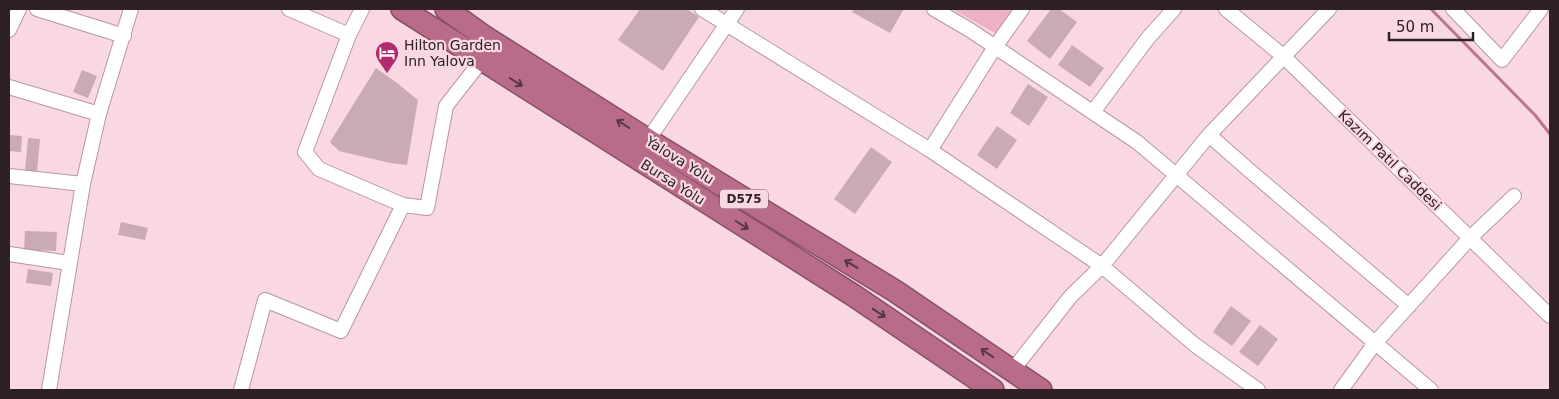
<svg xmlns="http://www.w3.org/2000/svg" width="1559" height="399" viewBox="0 0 1559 399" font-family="'DejaVu Sans',sans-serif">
  <rect width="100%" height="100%" fill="#f9d8e3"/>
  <path fill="#eeb0c7" d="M952 9H1015L997 34Z"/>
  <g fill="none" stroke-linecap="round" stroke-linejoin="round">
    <path stroke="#ba7690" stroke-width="3" d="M1431 9 1535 115 1550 134"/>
  </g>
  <path fill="#caaab5" d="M640 9H687L699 17 663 71 618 40Z
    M854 9H904L890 33 852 12Z
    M1051 9H1059L1077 22 1050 59 1027 41Z
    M1072 45 1104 68 1090 87 1058 65Z
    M376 68 397 83 418 100 407 165 390 163 339 151 330 142Z
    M82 70 97 76 88 98 73 92Z
    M1028 84 1048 97 1029 126 1010 113Z
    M997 126 1017 140 997 169 977 155Z
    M9 135 22 136 21 152 9 151Z
    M28 138 40 139 37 172 25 171Z
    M871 147 892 162 855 214 834 199Z
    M121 222 148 228 145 240 118 235Z
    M25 231 57 232 56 251 24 250Z
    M28 269 53 273 51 286 26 283Z
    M1231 306 1251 321 1232 346 1213 332Z
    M1260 325 1278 339 1258 366 1239 352Z"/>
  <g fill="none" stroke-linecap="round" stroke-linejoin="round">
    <g stroke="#b697a2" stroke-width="16">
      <path id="minor" d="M37 9 124 36
        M289 9 349 35
        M362 9 349 35 305 152 319 169 403 205
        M702 9 930 150 1102 266 1195 345 1258 390
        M934 9 970 30 1137 142 1431 390
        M1226 9 1283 56 1550 316
        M1453 9 1502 60 1541 9
        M9 30 19 9
        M9 87 99 114
        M1093 112 1148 38 1174 9
        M1209 135 1250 171 1409 306
        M648 140 737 9
        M930 150 995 47 1022 9
        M9 176 83 184
        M9 254 69 263
        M1012 371 1071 296 1102 266 1209 135 1329 9
        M49 390 83 184 99 114 131 9
        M241 390 265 300 341 331 403 205 427 208 446 106 482 60
        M1341 390 1375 343 1470 238 1514 196"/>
    </g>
    <g stroke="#885167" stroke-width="24">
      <path id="highway" d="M402 9 853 295 993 390
        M446 9 485 37 648 140 895 291 1041 390"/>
    </g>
    <use href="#minor" stroke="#fff" stroke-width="14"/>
    <use href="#highway" stroke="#b96b8a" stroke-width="21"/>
  </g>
  <defs><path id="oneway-shaft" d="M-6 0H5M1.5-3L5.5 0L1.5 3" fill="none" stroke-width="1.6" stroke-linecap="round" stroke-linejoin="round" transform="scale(1.25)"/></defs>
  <g stroke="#573743">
    <use href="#oneway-shaft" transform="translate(516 82) rotate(32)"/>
    <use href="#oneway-shaft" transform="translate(623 124) rotate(-148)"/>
    <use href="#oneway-shaft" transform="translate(742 225) rotate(32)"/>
    <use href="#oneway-shaft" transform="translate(851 264) rotate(-149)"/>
    <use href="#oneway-shaft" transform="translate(879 313) rotate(34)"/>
    <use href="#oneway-shaft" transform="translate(987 353) rotate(-146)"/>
  </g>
  <defs>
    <g id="hotel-pin" transform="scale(1.25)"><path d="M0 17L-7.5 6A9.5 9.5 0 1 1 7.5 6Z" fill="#b22b6e" stroke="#f9d8e3"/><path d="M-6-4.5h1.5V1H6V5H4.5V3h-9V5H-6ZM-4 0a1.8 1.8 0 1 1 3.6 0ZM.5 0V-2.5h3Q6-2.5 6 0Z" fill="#fff"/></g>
  </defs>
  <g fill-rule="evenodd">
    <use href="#hotel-pin" x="387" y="53"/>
  </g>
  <g text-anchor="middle" stroke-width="4.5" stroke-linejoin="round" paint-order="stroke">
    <rect fill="#f9d8e3" stroke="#6a585e" stroke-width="1" x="720" y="189.5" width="48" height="19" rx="4"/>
    <g font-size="12" font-weight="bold" fill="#2d2125">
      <text x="744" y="203">D575</text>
    </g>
    <g font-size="14" fill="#2d2125" stroke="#f9d8e3" text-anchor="start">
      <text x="404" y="50">Hilton Garden<tspan x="404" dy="16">Inn Yalova</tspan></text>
    </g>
    <g font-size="14" fill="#2d2125" stroke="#f9d8e3">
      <text transform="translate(680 160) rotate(32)" y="5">Yalova Yolu</text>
      <text transform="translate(1390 160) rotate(44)" y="5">Kazım Patıl Caddesi</text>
      <text transform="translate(673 182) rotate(32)" y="5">Bursa Yolu</text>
    </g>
  </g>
  <rect width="1559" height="399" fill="none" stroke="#2d2125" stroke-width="20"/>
  <path d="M1389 32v8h84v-8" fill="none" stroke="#2d2125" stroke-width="2.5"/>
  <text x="1396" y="32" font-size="15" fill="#2d2125" stroke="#f9d8e3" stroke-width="4" paint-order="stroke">50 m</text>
</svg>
